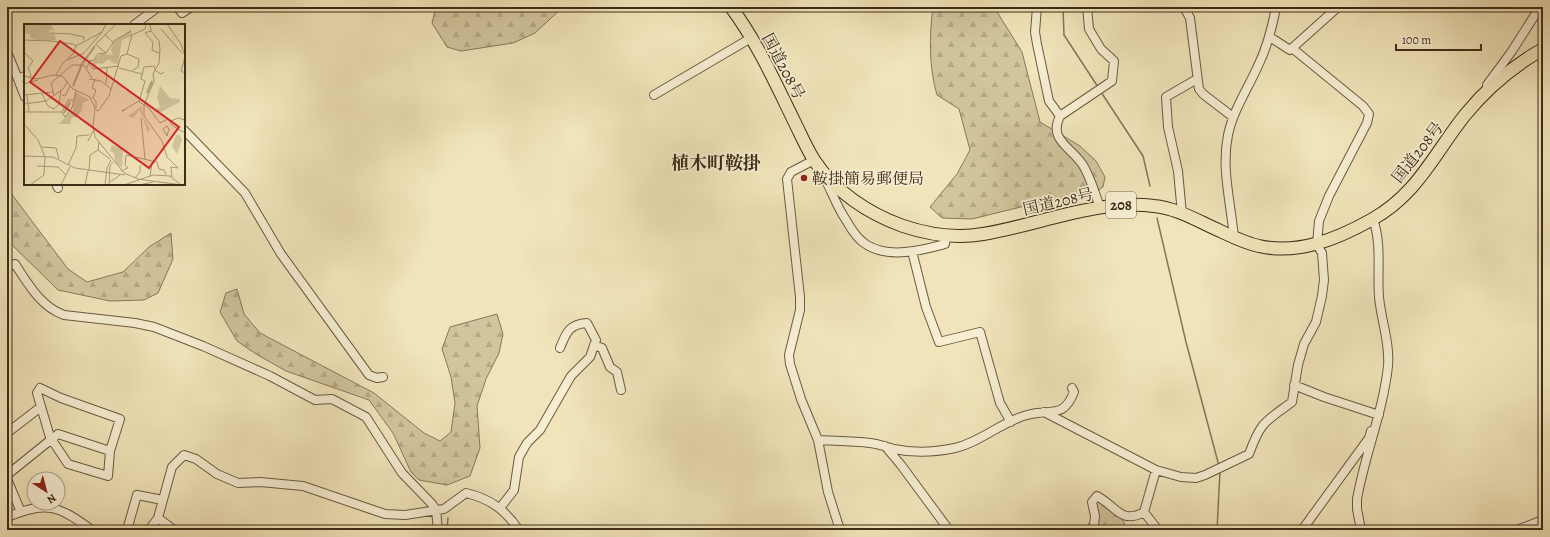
<svg xmlns="http://www.w3.org/2000/svg" width="1550" height="537" viewBox="0 0 1550 537" font-family="Alegreya,'Noto Serif JP',serif">
  <defs>
    <pattern id="forest-firs" width="22" height="20" patternUnits="userSpaceOnUse"><rect width="22" height="20" fill="#d2c59e"/><path d="M5 1l3.5 6h-7zM16 11l3.5 6h-7z" fill="#b5a987"/></pattern>
  </defs>
  <rect width="100%" height="100%" fill="#f1e4ba"/>
  <filter id="stains"><feTurbulence type="fractalNoise" baseFrequency=".005" numOctaves="4"/><feColorMatrix values="0 0 0 0 .2 0 0 0 0 .09 0 0 0 0 .02 0 0 0 .5 -.17"/></filter>
  <radialGradient id="worn" r=".72"><stop offset=".6" stop-color="#630" stop-opacity="0"/><stop offset="1" stop-color="#630" stop-opacity=".3"/></radialGradient>
  <path fill="url(#forest-firs)" stroke="#88785a" d="M436 7H563L535 33 513 43 461 51 447 47 432 23Z
    M933 7H994L1022 52 1040 122 1080 146 1096 161 1105 177 1103 187 1087 198 1067 202 1033 204 972 219 942 218 930 207 957 174 970 150 959 109 937 95C929 68 929 36 933 7Z
    M7 188 68 269 87 282 123 272 149 247 171 233 173 259 158 293 144 300 110 301 58 290 7 240Z
    M237 289 244 314 260 333 374 393 424 433 440 441 451 432 455 403 451 377 442 349 450 327 497 314 503 334 499 353 486 379 477 406 480 448 470 476 447 485 419 480 411 472 393 433 369 400 286 371 256 354 237 341 220 312 226 293Z
    M1095 499 1118 512 1128 530H1091Z"/>
  <g fill="none" stroke-linecap="round" stroke-linejoin="round">
    <path stroke="#847558" stroke-width="1.5" d="M1063 7 1064 35 1098 87
      M1101 92 1143 156 1150 186
      M1157 218 1186 342 1219 466
      M447 530 448 518
      M1217 530 1220 471"/>
    <g stroke="#6a5a40" stroke-width="10">
      <path id="minor" d="M177 7 182 13 191 7
        M1037 7 1035 32 1037 44 1049 101 1060 116
        M1087 7 1089 29 1101 49 1114 61 1112 81 1060 116C1047 141 1075 149 1084 167 1091 179 1095 194 1100 207
        M1184 7 1190 18 1199 89 1203 94 1233 117
        M134 25 158 7
        M1270 37 1290 50 1338 7
        M7 52 18 79 25 76
        M18 79 25 97
        M1487 85 1512 51 1540 7
        M654 95 751 38
        M184 130 245 193 281 254 369 375 377 378 383 377
        M816 164 814 160 791 172 787 179 800 297V310L789 355 790 364 801 399 818 440 828 492 840 530
        M825 179C832 192 837 207 846 220 851 229 858 240 867 245 890 259 922 250 945 244L946 237
        M56 184 58 188
        M1182 214 1178 171 1168 127 1166 97 1197 79
        M1234 238C1231 203 1221 169 1228 135 1233 111 1247 90 1257 68 1267 48 1272 29 1276 7
        M912 251 926 307 939 342 980 332 1000 403 1011 422
        M7 267 15 264C28 284 41 307 64 315L135 323 154 327 203 346 270 376 315 400 332 399 366 417 402 473 432 504 436 510 438 530
        M594 345 602 348 610 367 617 372 621 390
        M1294 385 1324 397 1379 415
        M40 388 61 398 120 419 110 451 108 476 68 464 50 437 37 393Z
        M1044 412 1156 470 1181 477 1196 478 1205 475 1249 454C1261 421 1265 422 1292 402L1298 365 1304 344 1316 322 1322 296 1324 280 1322 253 1317 245 1319 221 1329 196 1367 123 1369 114 1363 106 1292 48
        M7 433 38 409H41
        M818 440C836 441 853 441 870 443 879 444 886 447 894 449 913 453 936 452 955 448 981 442 1001 422 1027 415 1050 408 1063 420 1074 392L1072 388
        M885 446 901 465 949 530
        M7 475 58 434 110 451
        M7 479 21 512
        M500 508 514 490 519 457 527 443 540 430 571 376 590 357 596 340 587 323C569 324 566 333 560 348
        M1144 512 1158 530
        M7 517C48 501 57 505 92 530
        M158 518 174 530
        M127 530 137 495 163 500
        M149 530 158 518 172 467 184 455 196 459 217 474 238 483 260 482 303 486 385 514 405 515 444 509 466 493C491 499 505 510 519 530
        M1089 530 1094 525 1095 516 1092 502 1097 496C1116 506 1121 525 1144 512L1156 470
        M1302 530 1369 438 1371 431
        M1361 530 1357 509V499C1365 454 1383 412 1388 366 1390 342 1381 320 1379 297 1377 271 1382 244 1373 219
        M1517 530 1543 520"/>
    </g>
    <g stroke="#3d2c17" stroke-width="14">
      <path id="highway" d="M731 7C757 42 776 84 795 123 801 135 807 149 814 160 834 191 869 214 903 226 930 235 955 239 983 234 1039 225 1096 199 1154 206 1176 208 1196 220 1216 229 1229 235 1244 243 1259 246 1298 255 1337 239 1371 220 1417 195 1434 154 1465 115 1487 88 1513 66 1543 49"/>
    </g>
    <use href="#minor" stroke="#f6edd2" stroke-width="8"/>
    <use href="#highway" stroke="#f1e4ba" stroke-width="12"/>
  </g>
  <circle fill="#8f2418" stroke="#f6edd2" stroke-width="1.5" cx="804" cy="178" r="4"/>
  <g text-anchor="middle" stroke-width="3.5" stroke-linejoin="round" paint-order="stroke">
    <rect fill="#f6edd2" stroke="#74664f" stroke-width="1" x="1106" y="192" width="30" height="26" rx="3"/>
    <g font-size="15" font-weight="bold" fill="#3d2c17">
      <text x="1121" y="210">208</text>
    </g>
    <g font-size="16" fill="#3d2c17" stroke="#f6edd2">
      <text transform="translate(784 66) rotate(62)" y="6">国道208号</text>
      <text transform="translate(1417 152) rotate(-52)" y="6">国道208号</text>
      <text transform="translate(1058 201) rotate(-13)" y="6">国道208号</text>
    </g>
    <g font-size="16" fill="#3d2c17" stroke="#f6edd2" text-anchor="start">
      <text x="812" y="184">鞍掛簡易郵便局</text>
    </g>
    <g font-size="18" font-weight="bold" fill="#3d2c17" stroke="#f6edd2">
      <text x="716" y="169">植木町鞍掛</text>
    </g>
  </g>
  <g transform="translate(24 24)">
    <rect width="161" height="161" fill="#f1e4ba"/>
    <path d="M0 0H27L30 6H25V9L31 11 32 16 16 17 7 14 5 9 0 11ZM107 6 108 12 98 16 94 40 89 39 85 35 78 40 73 39 69 45V37L77 30 89 31 87 26 90 17ZM136 62 146 74 156 75V78L135 89 132 85 136 83 133 74ZM51 68 65 76 59 79 58 86 53 93H48L46 100H35L45 89H49ZM118 82 119 93 126 105 124 109 116 86 109 94 104 92ZM152 111H156L158 116 153 130 148 122Z" fill="#d2c59e"/>
    <path d="M88 121 99 125 98 144 91 138 90 129 86 127Z" fill="#d2c59e"/>
    <path fill="none" stroke="#b4a583" stroke-width="2" d="M49 62 58 40 71 22M123 69 128 57M40 89 46 78"/>
    <path fill="none" stroke="#a99a79" stroke-width="1" d="M126 0 127 7 135 17 136 25 135 39 129 50 130 57 120 81V92L138 117 143 133 154 144 147 143 148 153M143 0 157 20 161 32M137 5 158 29M127 7 121 9 129 18 128 26 135 29M26 9 47 10 60 13V16M81 11 90 19M0 16 27 17 49 20 52 22M71 20 82 29M72 20 92 0M52 22 78 8 82 0M0 28 9 37 4 44 7 51 5 54M103 30 108 11 121 5 122 0M161 33 157 47 161 49M43 36 60 29 78 8M66 41 69 45 95 42M63 44 66 36 69 37 74 30 82 29 91 16 107 7M95 44 118 50M140 48 137 50 131 46 130 42 120 43 117 55 121 57 115 78 124 83 136 99 144 95 149 102 161 109M32 51 39 39 49 30 52 22M0 52 13 55 29 51 38 52 49 65 66 73 71 84 69 102 71 113 100 149 114 155 157 161M65 55 77 57 87 65M0 60 14 56M82 60 83 44M18 70 24 82 30 85M0 71 29 68M3 71 5 88M30 71 27 59 48 41H60L68 54M38 71 41 72 46 62M69 74 72 66 68 64 71 55M69 74 72 77V85M0 80 22 77 39 65 44 57M29 86 35 80 37 66M101 86 98 87 115 77M72 87 75 86 85 72 97 32 103 30 115 35 114 43 109 46M0 88H38M38 88 41 93 48 84 52 67M38 88 44 76H50M117 94 121 135M147 97 154 94 161 96M0 100 14 116 21 133 20 151 6 161M143 102 145 105 143 112 139 105ZM64 117 70 105M18 123 32 124 35 135M74 126 86 135M0 132 29 133 51 144 101 151M44 141 52 124 53 112 65 111M13 142 34 143 42 151M65 147 66 131 74 126 75 118M97 147 104 144 101 141 102 131 133 138 135 145 140 146 142 151M126 153 128 138M111 154 116 148V141M86 158 96 151M37 161 46 143M61 161 64 147M81 161 83 144 87 136M85 161 86 142 89 138M100 161 129 151 146 152 157 161M116 161 129 158"/>
    <path fill="#d62828" fill-opacity="0.15" stroke="#d62828" stroke-width="2" d="M36 17 155 103 125 144 6 58Z"/>
    <rect width="161" height="161" fill="none" stroke="#3d2c17" stroke-width="2"/>
  </g>
  <rect width="1550" height="537" fill="none" stroke="#f1e4ba" stroke-width="24"/>
  <rect x="8" y="8" width="1534" height="521" fill="none" stroke="#3d2c17" stroke-width="2"/>
  <rect x="12" y="12" width="1526" height="513" fill="none" stroke="#3d2c17"/>
  <g transform="translate(46 491) rotate(144)"><circle r="19" fill="#f6edd2" stroke="#aca087"/>
  <path d="M0-3L7 15L0 10L-7 15Z" fill="#8f2418"/>
  <text y="-6" font-size="11" font-weight="bold" text-anchor="middle" fill="#3d2c17">N</text>
  </g>
  <path d="M1396 44v6h85v-6" fill="none" stroke="#3d2c17" stroke-width="2"/>
  <text x="1402" y="44" font-size="12" fill="#3d2c17" stroke="#f6edd2" stroke-width="3" paint-order="stroke">100 m</text>
  <rect width="100%" height="100%" filter="url(#stains)"/>
  <rect width="100%" height="100%" fill="url(#worn)"/>
</svg>
